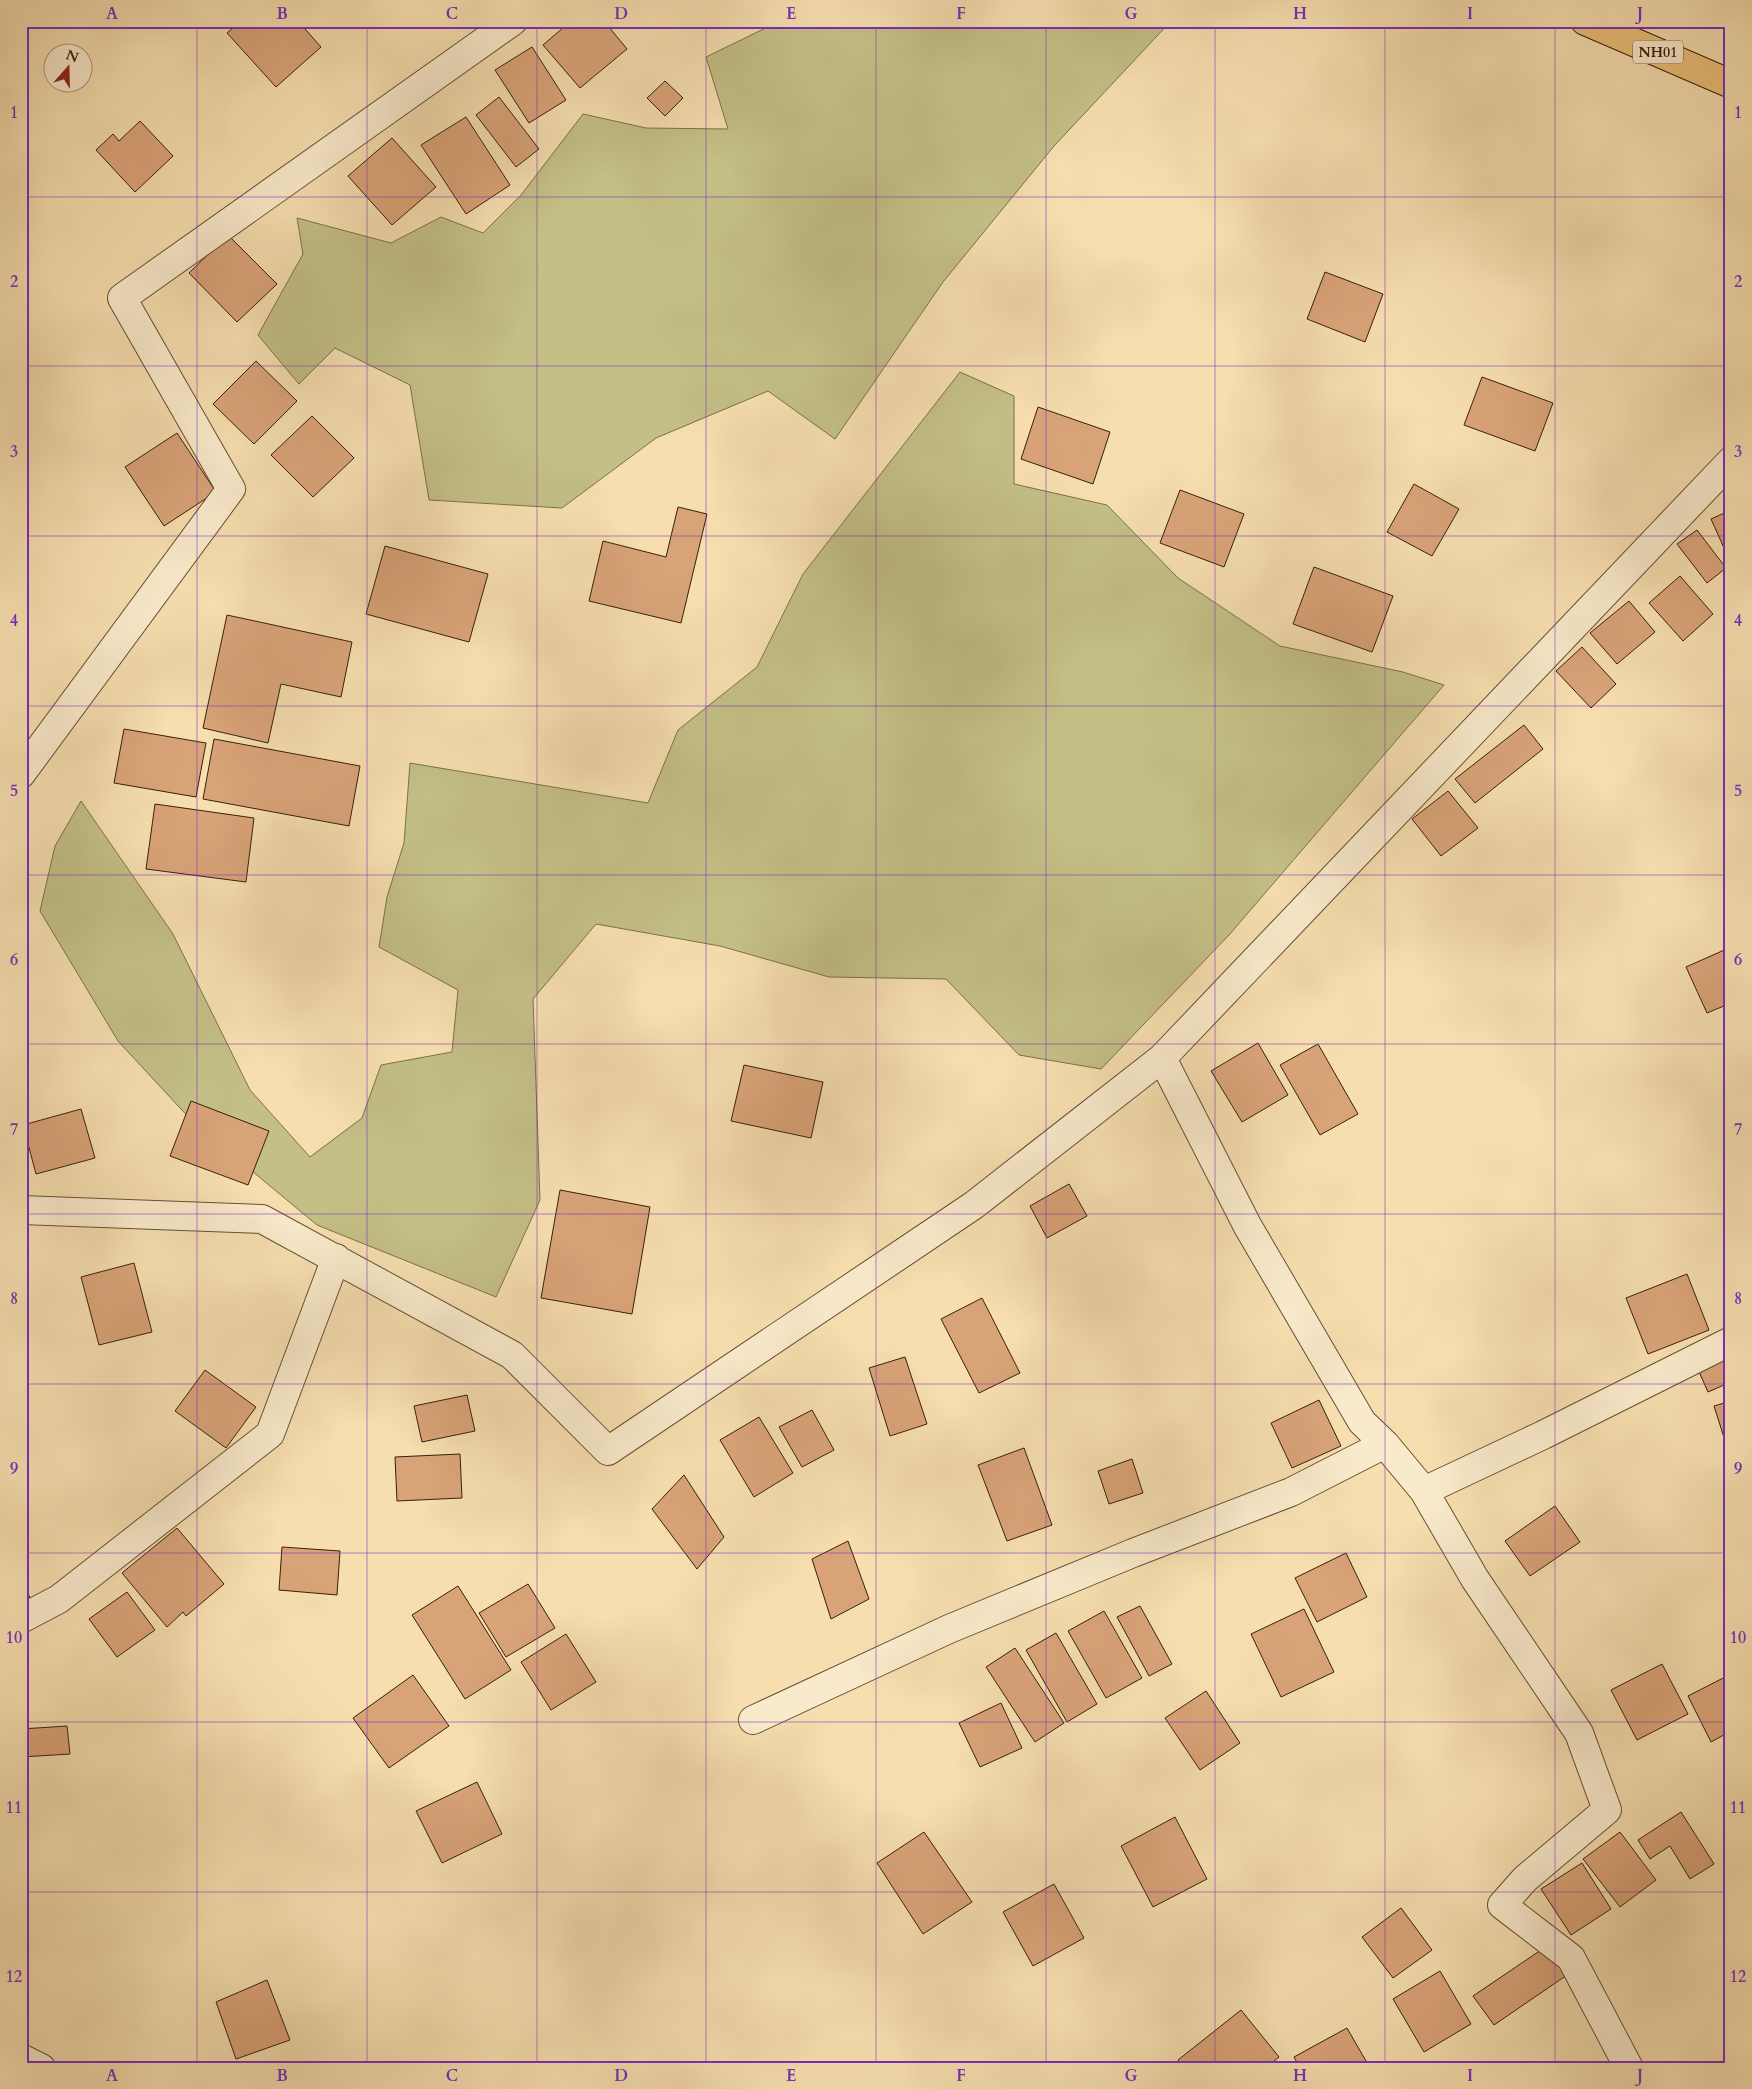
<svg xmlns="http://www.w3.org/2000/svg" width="1752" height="2089" viewBox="0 0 1752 2089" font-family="Cardo,serif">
  <rect width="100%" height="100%" fill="#f6deaf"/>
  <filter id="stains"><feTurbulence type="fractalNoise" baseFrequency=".004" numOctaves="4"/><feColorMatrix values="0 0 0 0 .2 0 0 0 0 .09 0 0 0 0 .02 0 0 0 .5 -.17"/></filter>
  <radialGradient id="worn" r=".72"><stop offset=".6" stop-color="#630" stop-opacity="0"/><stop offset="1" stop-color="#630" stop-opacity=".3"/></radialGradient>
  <path fill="#c3bf86" stroke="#7c704a" d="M780 21H1171L1054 146 943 282 835 439 768 391 656 438 562 508 429 500 410 385 335 348 299 384 258 335 303 254 297 218 391 243 441 217 483 233 521 195 583 114 646 128 728 129 706 57Z
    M960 372 1014 396V484L1107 505 1178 578 1280 646 1403 672 1444 685 1229 935 1101 1069 1019 1055 946 979 829 977 720 946 596 924 533 999 540 1200 496 1297 317 1225 193 1122 118 1041 40 911 55 846 81 801 173 934 250 1090 310 1157 362 1118 381 1065 452 1052 458 990 379 947 387 897 404 843 410 763 648 803 678 730 757 667 803 574Z"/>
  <path fill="#d9a378" stroke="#36200d" d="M241 21H298L321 47 276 87 227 33Z
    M379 21H390L385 27Z
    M571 21H604L627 49 580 88 543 45Z
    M532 47 566 100 529 123 495 70Z
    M665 81 683 98 665 116 647 98Z
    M499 97 539 149 516 167 476 115Z
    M466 117 510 185 466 214 421 145Z
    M140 121 173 156 135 192 96 150 113 134 119 141Z
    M392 138 436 187 392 225 348 176Z
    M228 235 277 284 237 322 189 273Z
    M1325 272 1383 294 1365 342 1307 319Z
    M256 361 297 401 254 444 213 404Z
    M1482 377 1553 403 1535 451 1464 425Z
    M1038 407 1110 432 1093 484 1021 459Z
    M312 416 354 458 313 497 271 455Z
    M177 433 216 492 164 526 125 467Z
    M1414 484 1459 509 1432 556 1387 532Z
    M1180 490 1244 514 1224 567 1160 543Z
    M678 507 707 514 681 623 589 601 603 541 666 557Z
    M1731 510V545L1724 548 1711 519Z
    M1697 530 1726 568 1707 583 1677 544Z
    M385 546 488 574 469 642 366 614Z
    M1314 567 1393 596 1372 652 1293 624Z
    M1680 576 1713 614 1683 641 1649 603Z
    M1629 601 1655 632 1617 664 1590 633Z
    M227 615 352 642 341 697 281 684 268 743 203 728Z
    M1582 647 1616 684 1591 708 1556 671Z
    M1524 725 1543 749 1475 803 1455 779Z
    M124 729 206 743 196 797 114 783Z
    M214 739 360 766 349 826 203 799Z
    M1448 791 1478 828 1441 856 1412 819Z
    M155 804 254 818 246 882 146 869Z
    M1731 947V1003L1707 1013 1686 967Z
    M1258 1043 1288 1095 1242 1122 1211 1071Z
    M1318 1044 1358 1114 1320 1135 1280 1065Z
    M744 1065 823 1082 811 1138 731 1121Z
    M191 1101 269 1131 248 1185 170 1156Z
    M81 1109 95 1158 36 1174 23 1125Z
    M1069 1184 1087 1216 1047 1238 1030 1206Z
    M560 1190 650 1207 632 1314 541 1298Z
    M134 1263 152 1332 99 1345 81 1277Z
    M1687 1274 1709 1330 1648 1354 1626 1298Z
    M982 1298 1020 1373 979 1393 941 1319Z
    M1731 1350V1382L1708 1392 1696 1365Z
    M905 1357 927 1424 890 1436 869 1368Z
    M205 1370 256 1407 226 1448 175 1411Z
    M467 1395 475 1431 422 1442 414 1406Z
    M1319 1400 1341 1446 1292 1468 1271 1423Z
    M1731 1401V1446L1727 1447 1714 1406Z
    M812 1410 834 1450 802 1467 779 1427Z
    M759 1417 793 1473 754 1497 720 1440Z
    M1024 1448 1052 1525 1007 1541 978 1465Z
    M460 1454 462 1498 397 1501 395 1457Z
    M1132 1459 1143 1493 1109 1504 1098 1471Z
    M684 1475 724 1537 697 1569 652 1509Z
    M1555 1506 1580 1542 1530 1576 1505 1541Z
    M177 1528 224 1584 186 1616 183 1612 167 1627 122 1573Z
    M848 1541 869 1599 831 1619 812 1559Z
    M282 1547 340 1551 337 1595 279 1590Z
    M1346 1553 1367 1597 1317 1622 1295 1578Z
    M21 1579 33 1604 21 1610Z
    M528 1584 555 1628 506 1657 479 1613Z
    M458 1586 511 1670 465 1699 412 1615Z
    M127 1592 155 1630 117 1657 89 1619Z
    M1140 1606 1172 1664 1149 1676 1117 1617Z
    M1304 1609 1334 1672 1281 1697 1251 1634Z
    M1104 1611 1142 1678 1106 1698 1068 1631Z
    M1056 1633 1097 1704 1067 1722 1026 1650Z
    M566 1634 596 1682 551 1710 521 1662Z
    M1015 1648 1064 1723 1035 1742 986 1667Z
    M1662 1664 1688 1714 1637 1740 1611 1690Z
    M1731 1674V1731L1711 1742 1688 1696Z
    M413 1675 449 1726 389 1768 353 1718Z
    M1206 1691 1240 1743 1200 1770 1165 1718Z
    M1001 1703 1022 1748 980 1767 959 1723Z
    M67 1726 70 1754 21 1757V1729Z
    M477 1782 502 1834 442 1863 416 1811Z
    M1681 1812 1714 1864 1690 1879 1670 1846 1650 1859 1638 1840Z
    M1175 1817 1207 1879 1153 1907 1121 1846Z
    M924 1832 972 1902 923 1934 877 1863Z
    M1620 1832 1656 1880 1620 1907 1583 1859Z
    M1582 1863 1611 1909 1571 1935 1541 1889Z
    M1054 1884 1084 1938 1033 1966 1003 1912Z
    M1401 1908 1432 1950 1393 1978 1362 1937Z
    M1547 1946 1567 1975 1494 2025 1473 1996Z
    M1440 1971 1471 2024 1424 2052 1393 1999Z
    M267 1980 290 2040 236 2059 216 2002Z
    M1241 2010 1279 2057 1266 2068H1184L1178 2060Z
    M1347 2028 1370 2068H1300L1294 2057Z"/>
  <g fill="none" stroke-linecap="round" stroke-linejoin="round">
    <g stroke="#665036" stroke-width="30">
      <path id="minor" d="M21 774 231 489 122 298 513 21
        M1162 1058 1247 1225 1362 1422 1385 1444 1424 1491 1475 1579 1579 1733 1607 1810 1525 1879 1502 1905 1571 1958 1629 2068
        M21 1210 262 1219 512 1355 608 1451 974 1205 1162 1058 1731 461
        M1424 1491 1543 1435 1731 1341
        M21 1619 59 1599 270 1434 336 1258
        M753 1720 949 1629 1133 1553 1291 1492 1385 1444
        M21 2058 41 2068"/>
    </g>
    <g stroke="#36200d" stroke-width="30">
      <path id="highway" d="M1585 21 1731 84"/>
    </g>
    <use href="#minor" stroke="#f9eacb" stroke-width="28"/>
    <use href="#highway" stroke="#ebbf78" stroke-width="28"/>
  </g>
  <path fill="none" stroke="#7b2cbf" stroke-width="1" stroke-opacity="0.55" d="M197 21V2068M367 21V2068M537 21V2068M706 21V2068M876 21V2068M1046 21V2068M1215 21V2068M1385 21V2068M1555 21V2068M21 197H1731M21 366H1731M21 536H1731M21 706H1731M21 875H1731M21 1044H1731M21 1214H1731M21 1384H1731M21 1553H1731M21 1722H1731M21 1892H1731"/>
  <g text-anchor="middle" stroke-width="4" stroke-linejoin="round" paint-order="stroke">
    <rect fill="#f9eacb" stroke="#705d46" stroke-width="1" x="1633" y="40.5" width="50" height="23" rx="4"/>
    <g font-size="14" font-weight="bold" fill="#36200d">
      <text x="1658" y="57">NH01</text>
    </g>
  </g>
  <rect width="1752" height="2089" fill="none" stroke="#f6deaf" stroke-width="55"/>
  <g transform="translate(68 68) rotate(20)"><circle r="24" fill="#f9eacb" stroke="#ab997f"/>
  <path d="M0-4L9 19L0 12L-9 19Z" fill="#8f2418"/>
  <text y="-8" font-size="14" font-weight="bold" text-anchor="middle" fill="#36200d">N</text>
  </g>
  <rect x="28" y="28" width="1696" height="2034" fill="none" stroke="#7b2cbf" stroke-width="2"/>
  <g font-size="16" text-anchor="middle" font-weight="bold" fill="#7b2cbf">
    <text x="112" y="19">A</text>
    <text x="282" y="19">B</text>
    <text x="452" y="19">C</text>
    <text x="621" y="19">D</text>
    <text x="791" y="19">E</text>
    <text x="961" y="19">F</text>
    <text x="1131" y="19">G</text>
    <text x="1300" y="19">H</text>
    <text x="1470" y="19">I</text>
    <text x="1640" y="19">J</text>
    <text x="14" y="118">1</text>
    <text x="1738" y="118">1</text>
    <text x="14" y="287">2</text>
    <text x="1738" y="287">2</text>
    <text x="14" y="457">3</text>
    <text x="1738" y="457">3</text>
    <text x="14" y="626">4</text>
    <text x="1738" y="626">4</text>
    <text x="14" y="796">5</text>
    <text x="1738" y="796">5</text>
    <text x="14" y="965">6</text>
    <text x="1738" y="965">6</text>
    <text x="14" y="1135">7</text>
    <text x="1738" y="1135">7</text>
    <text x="14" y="1304">8</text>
    <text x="1738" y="1304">8</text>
    <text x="14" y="1474">9</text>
    <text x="1738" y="1474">9</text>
    <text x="14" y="1643">10</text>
    <text x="1738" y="1643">10</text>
    <text x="14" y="1813">11</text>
    <text x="1738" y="1813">11</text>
    <text x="14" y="1982">12</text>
    <text x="1738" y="1982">12</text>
    <text x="112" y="2081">A</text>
    <text x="282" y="2081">B</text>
    <text x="452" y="2081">C</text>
    <text x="621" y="2081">D</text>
    <text x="791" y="2081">E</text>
    <text x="961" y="2081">F</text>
    <text x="1131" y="2081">G</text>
    <text x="1300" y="2081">H</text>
    <text x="1470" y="2081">I</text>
    <text x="1640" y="2081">J</text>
  </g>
  <rect width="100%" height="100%" filter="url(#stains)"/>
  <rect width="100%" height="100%" fill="url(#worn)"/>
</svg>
